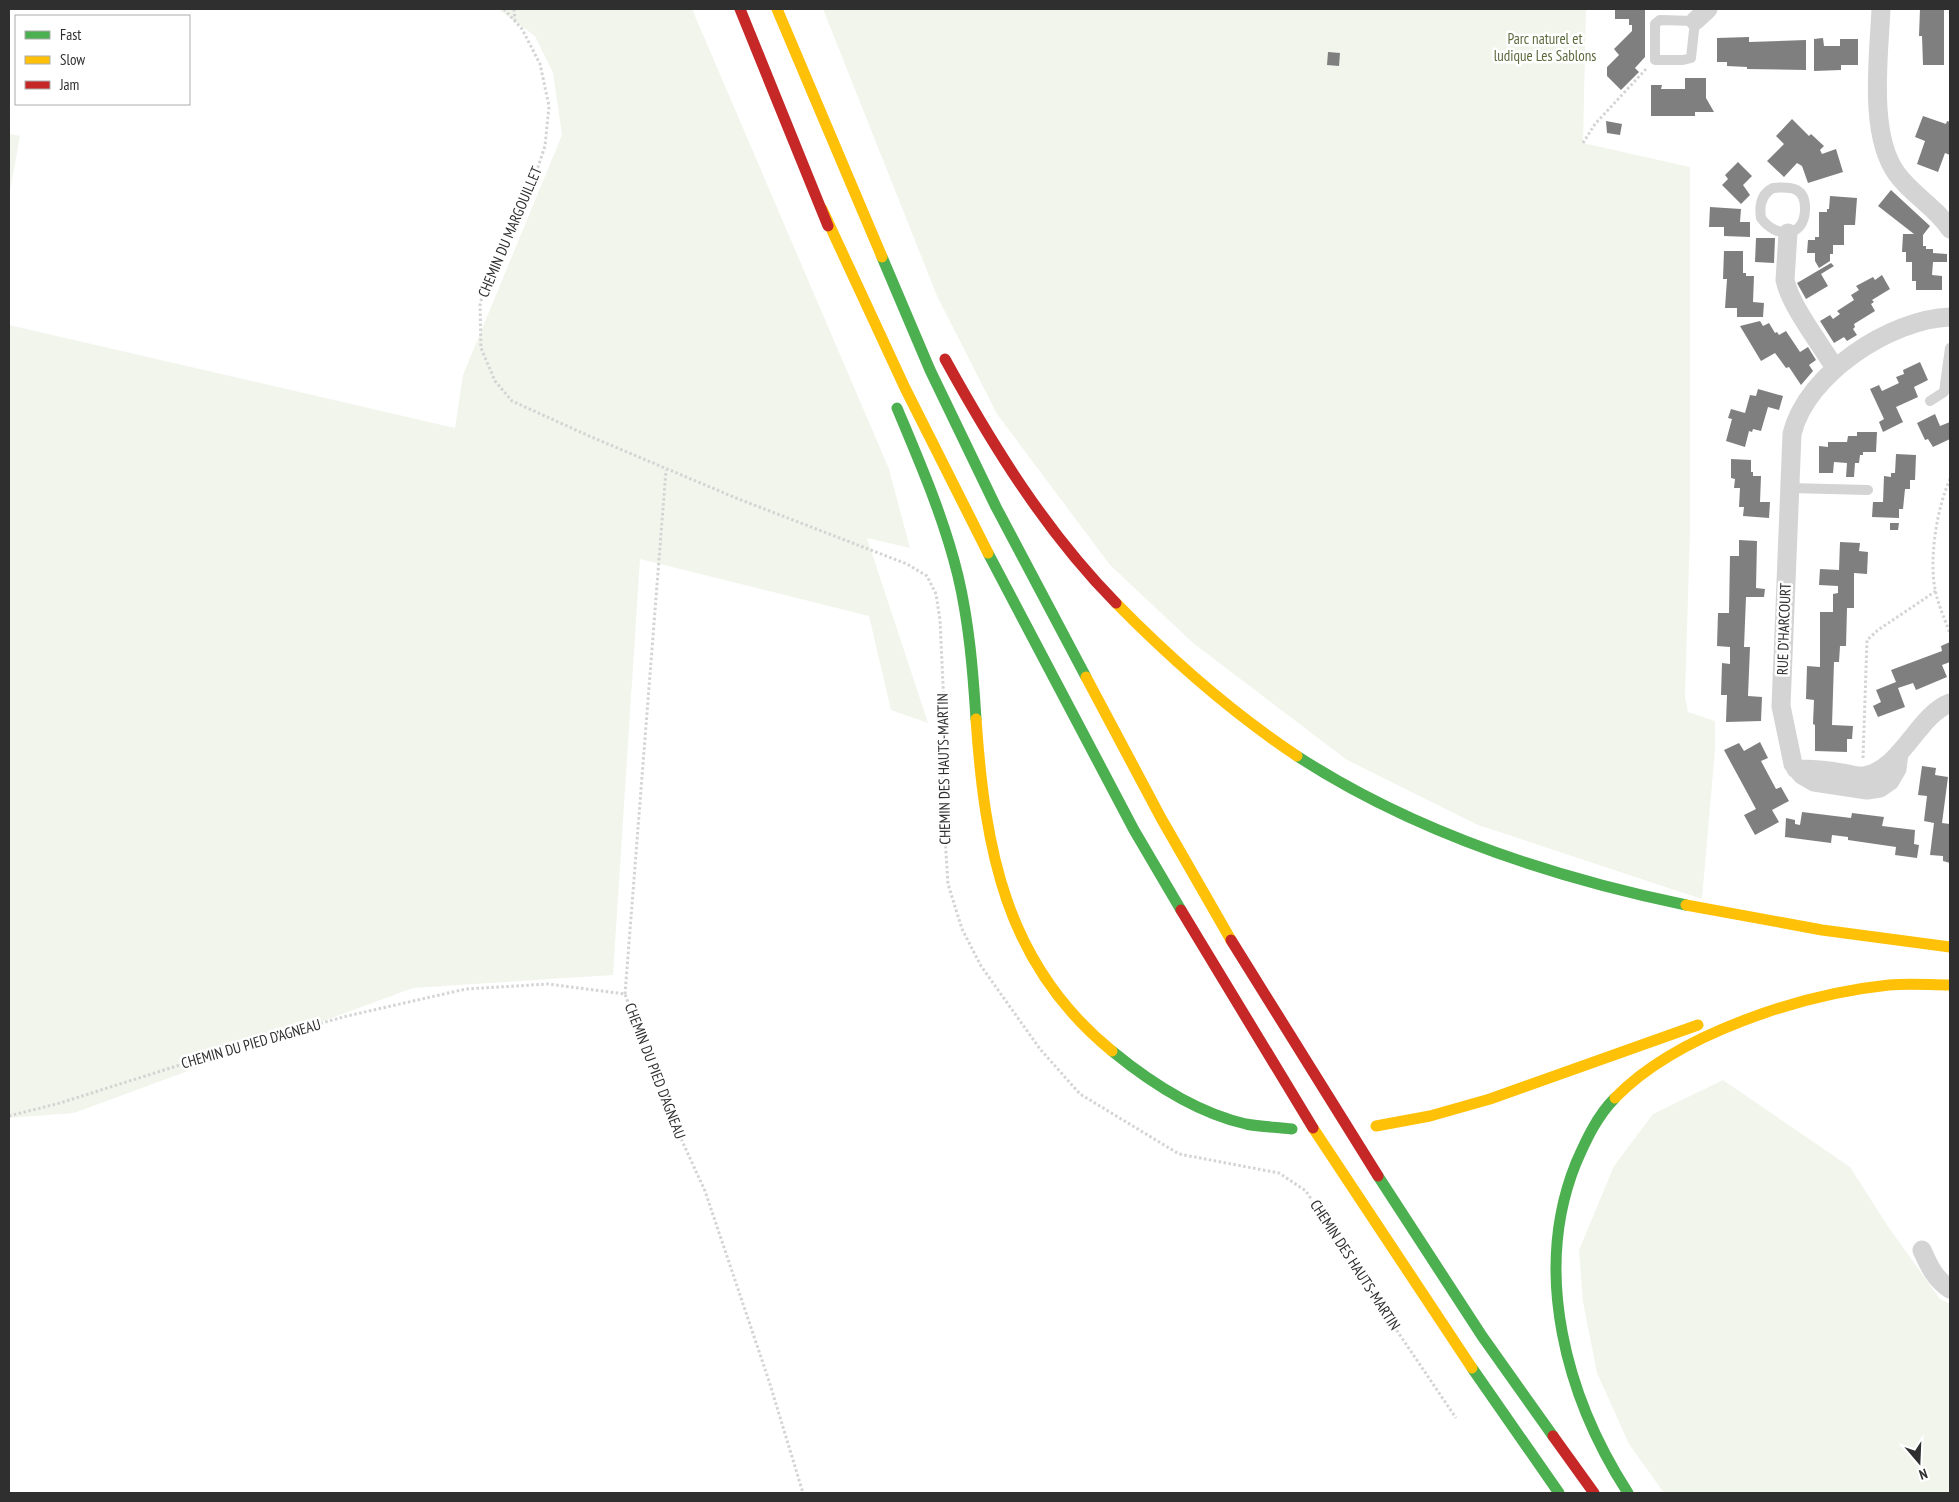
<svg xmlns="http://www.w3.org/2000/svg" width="1959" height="1502" viewBox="0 0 1959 1502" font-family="'PT Sans Narrow',sans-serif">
  <rect width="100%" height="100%" fill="#fff"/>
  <path fill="#f2f5ec" d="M498 9H692L889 469 910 548 867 538 928 723 891 710 869 616 640 559 613 975 413 988 74 1113 9 1118V325L455 428 463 375 562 135 553 73 535 36Z
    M823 9H1586L1583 143 1690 167V531L1685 697 1688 712 1715 721V750L1702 899 1478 825 1347 760 1193 643 1110 565 997 414 937 296Z
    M9 134 20 136 9 196Z
    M1723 1080 1850 1167 1889 1228 1940 1299 1950 1304V1493H1664L1629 1444 1597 1373 1583 1302 1579 1250 1614 1166 1653 1114Z"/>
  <path fill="#7f7f7f" d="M1645 9V57L1635 68 1639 72 1621 90 1607 76V67L1619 55 1614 49 1632 31V25H1629V19H1615V10Z
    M1920 9H1944V65H1923L1922 36H1919Z
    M1749 37V42L1806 40V70L1747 69V67L1727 66V62H1717V38Z
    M1823 38 1824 46H1840V39H1858V65H1841V70L1814 71V39Z
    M1328 52 1340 53 1339 66 1327 65Z
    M1685 78H1706V98L1714 112H1695V116H1651V85H1662L1661 89H1685Z
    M1923 116 1946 124 1947 121 1950 122V155L1945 153 1938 172 1917 164 1925 141 1915 137Z
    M1792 119 1809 136 1811 134 1824 146 1820 150 1822 154 1836 149 1843 172 1808 183 1802 166 1797 163 1784 177 1767 161 1784 144 1776 136Z
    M1606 121 1622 124 1620 135 1607 133Z
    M1738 162 1752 176 1743 185 1750 195 1741 204 1722 185 1728 179 1725 175Z
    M1891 190 1930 226 1923 235V246H1926V249H1933V253L1947 254V262H1933L1932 275 1942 276V290H1916V281H1912V262H1906V252H1902L1903 234H1914L1878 206Z
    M1830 196 1857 198 1855 225H1844V245H1833V254H1830V261L1819 268 1815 261V253H1807L1808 240H1815V237H1819V212H1827V209H1829Z
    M1710 207 1741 209 1740 222H1750V237L1724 236V227H1709Z
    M1756 238H1775L1774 263 1755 262Z
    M1724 251H1743V273H1746V276H1754L1753 302 1764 303 1763 317H1737V308H1725L1727 279H1723Z
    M1831 263 1834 266 1821 274 1828 286 1806 299 1797 283Z
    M1882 275 1890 289 1872 300 1874 302 1871 304 1875 311 1854 324 1855 327 1853 329 1857 335 1847 341 1844 337 1834 343 1820 321 1830 315 1833 319 1840 314 1837 311 1854 300 1851 295 1859 290 1856 286 1873 277 1875 280Z
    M1760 321 1763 326 1769 323 1775 333 1777 332 1779 335 1786 331 1800 352 1808 347 1816 360 1809 365 1813 371 1801 385 1789 367 1786 368 1775 353 1761 361 1740 326Z
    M1920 362 1928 380 1914 387 1918 397 1896 407 1903 422 1883 432 1879 422 1884 419 1870 389 1879 385 1882 391 1899 383 1896 377 1904 374 1903 370Z
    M1758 389 1783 396 1779 410 1768 407 1761 431 1753 429 1752 432 1749 431 1745 447 1726 441 1732 419 1728 418 1731 409 1745 413 1750 395 1756 396Z
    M1935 414 1940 426 1950 422V439L1933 447 1928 439 1925 440 1917 423Z
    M1857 432H1877L1876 452H1863V455H1860L1859 463H1855L1854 477H1846L1847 463 1834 462 1833 473H1819V446L1828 447V442H1847L1848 436H1857Z
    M1896 454 1916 455 1915 480H1910V489H1905L1903 509H1899V518L1872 517 1873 502H1883L1884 476 1891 477V473H1895Z
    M1731 459 1751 460V472H1753V476H1761L1760 502H1770L1769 518 1743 516 1744 507H1739L1740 488H1734L1735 479 1731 478Z
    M1890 523H1899L1898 530H1890Z
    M1739 540 1757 541 1756 588 1765 589 1764 597H1746L1744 647H1750L1748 696 1762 697 1761 721 1726 722 1727 695H1721L1722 663 1730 664V647L1717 646 1718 613H1729L1730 556H1739Z
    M1840 542 1860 543 1859 551 1868 552 1867 574 1854 573V608H1847L1846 646H1840L1839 662H1834L1832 725 1853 726 1852 739H1847V752L1815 751V725L1813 724 1814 700 1806 699 1807 666 1820 667V612H1833V594L1838 593V586L1819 585 1820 569 1839 570Z
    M1950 642V662L1942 665 1947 677 1916 690 1913 683 1898 688 1905 707 1878 717 1873 706 1881 702 1876 690 1896 682 1891 670 1942 651 1941 646Z
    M1760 742 1768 758 1761 761 1776 789 1781 787 1789 801 1772 810 1779 822 1755 835 1744 815 1756 809 1724 750 1739 743 1744 751Z
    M1922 766 1936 768 1935 775 1948 777 1942 823 1950 824V863L1943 861V856L1930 855 1934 823 1924 821 1927 796 1918 795Z
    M1802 812 1851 818 1852 813 1884 817 1882 826 1915 830 1914 844 1919 845 1917 858 1895 855 1896 847 1848 840V837L1832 835 1831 843 1785 837 1786 818 1795 820V824L1800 825Z"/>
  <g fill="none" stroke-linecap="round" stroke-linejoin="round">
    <path stroke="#d4d4d4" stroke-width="3" stroke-dasharray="2.5 2.5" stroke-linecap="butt" d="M504 9 522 29 540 64 549 106 545 146 532 185 495 265 480 303 481 348 495 381 512 401 589 436 736 498 907 564 927 576 936 594 940 620 944 706 942 790 948 884 962 929 981 966 1040 1049 1080 1094 1179 1154 1279 1173 1306 1191 1360 1276 1456 1418
      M514 9 515 20
      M1583 143 1595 124 1646 69
      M1950 479C1937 508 1929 557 1935 589 1938 605 1945 619 1950 634
      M1863 758 1867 640 1878 630 1936 591
      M625 994 666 470
      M9 1116 60 1103 246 1044 347 1016 466 989 548 984 625 994 662 1097 705 1191 769 1381 803 1493"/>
    <path stroke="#d4d4d4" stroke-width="10" d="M1660 20 1695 21 1691 58 1683 60H1655V24Z
      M1773 188C1792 186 1806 188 1805 210 1804 239 1775 238 1761 218 1759 205 1761 194 1773 188Z
      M1930 401 1944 392 1950 348
      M1790 488 1868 490"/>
    <path stroke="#d4d4d4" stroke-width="19" d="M1881 9C1879 55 1868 135 1897 174 1912 195 1936 207 1950 229
      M1695 21 1708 9
      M1788 233 1785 280C1790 305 1821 345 1835 368
      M1899 753 1897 769 1890 781 1880 788 1867 790 1814 782 1802 775 1793 764 1781 706 1792 434C1806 374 1891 319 1950 317
      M1796 769C1811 769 1826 770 1842 773 1849 774 1857 777 1864 776 1901 770 1918 715 1950 703
      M1922 1250C1929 1266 1935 1279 1950 1289"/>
    <path stroke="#4caf50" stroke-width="11" d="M882 257 930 370 996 507 1086 677
      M897 408C920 463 944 518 958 576 969 622 973 671 976 719
      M988 553 1134 830 1181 910
      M1297 756C1414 832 1551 877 1686 905
      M1112 1051C1151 1083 1197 1113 1246 1124 1261 1127 1277 1127 1292 1129
      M1615 1098C1597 1116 1586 1140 1576 1163 1532 1272 1566 1397 1628 1493
      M1378 1176 1482 1336 1553 1436
      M1472 1368 1559 1493"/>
    <path stroke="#ffc107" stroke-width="11" d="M777 9 882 257
      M822 209 905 388 988 553
      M1116 603C1172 660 1231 712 1297 756
      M1086 677 1161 818 1231 940
      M976 719C985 849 1005 964 1112 1051
      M1686 905 1822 930 1950 947
      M1615 1098C1677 1034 1802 994 1889 985 1909 983 1930 985 1950 985
      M1376 1126 1430 1116 1490 1099 1698 1025
      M1313 1128 1472 1368"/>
    <path stroke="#c62828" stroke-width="11" d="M740 9 828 226
      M945 359C993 446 1046 532 1116 603
      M1181 910 1313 1128
      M1231 940 1378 1176
      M1553 1436 1594 1493"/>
  </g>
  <g text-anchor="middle" stroke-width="5" stroke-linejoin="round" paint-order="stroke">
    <g font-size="15" fill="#5c6a3c" stroke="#fff">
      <text x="1545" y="44">Parc naturel et<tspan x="1545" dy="17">ludique Les Sablons</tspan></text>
    </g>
    <g font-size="15" fill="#2f2f2f" stroke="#fff">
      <text transform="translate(510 232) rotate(-67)" y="5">CHEMIN DU MARGOUILLET</text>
      <text transform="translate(1784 629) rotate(-88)" y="5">RUE D'HARCOURT</text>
      <text transform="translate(944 769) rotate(-91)" y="5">CHEMIN DES HAUTS-MARTIN</text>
      <text transform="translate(251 1044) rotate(-16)" y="5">CHEMIN DU PIED D’AGNEAU</text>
      <text transform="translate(655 1071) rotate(69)" y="5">CHEMIN DU PIED D’AGNEAU</text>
      <text transform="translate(1355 1265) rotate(57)" y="5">CHEMIN DES HAUTS-MARTIN</text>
    </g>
  </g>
  <rect width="1959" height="1502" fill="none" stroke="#2f2f2f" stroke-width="20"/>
  <rect x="15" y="15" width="175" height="90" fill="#ffffff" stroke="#acacac"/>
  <rect x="25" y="31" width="25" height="8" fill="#4caf50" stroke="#acacac"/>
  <text x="60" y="40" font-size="15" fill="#2f2f2f">Fast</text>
  <rect x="25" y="56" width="25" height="8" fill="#ffc107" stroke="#acacac"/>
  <text x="60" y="65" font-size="15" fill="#2f2f2f">Slow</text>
  <rect x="25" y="81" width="25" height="8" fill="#c62828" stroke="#acacac"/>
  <text x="60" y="90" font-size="15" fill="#2f2f2f">Jam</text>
  <g transform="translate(1919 1462) rotate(161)" stroke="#ffffff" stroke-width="4" paint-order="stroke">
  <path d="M0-4L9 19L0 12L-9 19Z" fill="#2f2f2f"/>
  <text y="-8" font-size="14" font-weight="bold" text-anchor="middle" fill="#2f2f2f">N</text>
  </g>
</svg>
